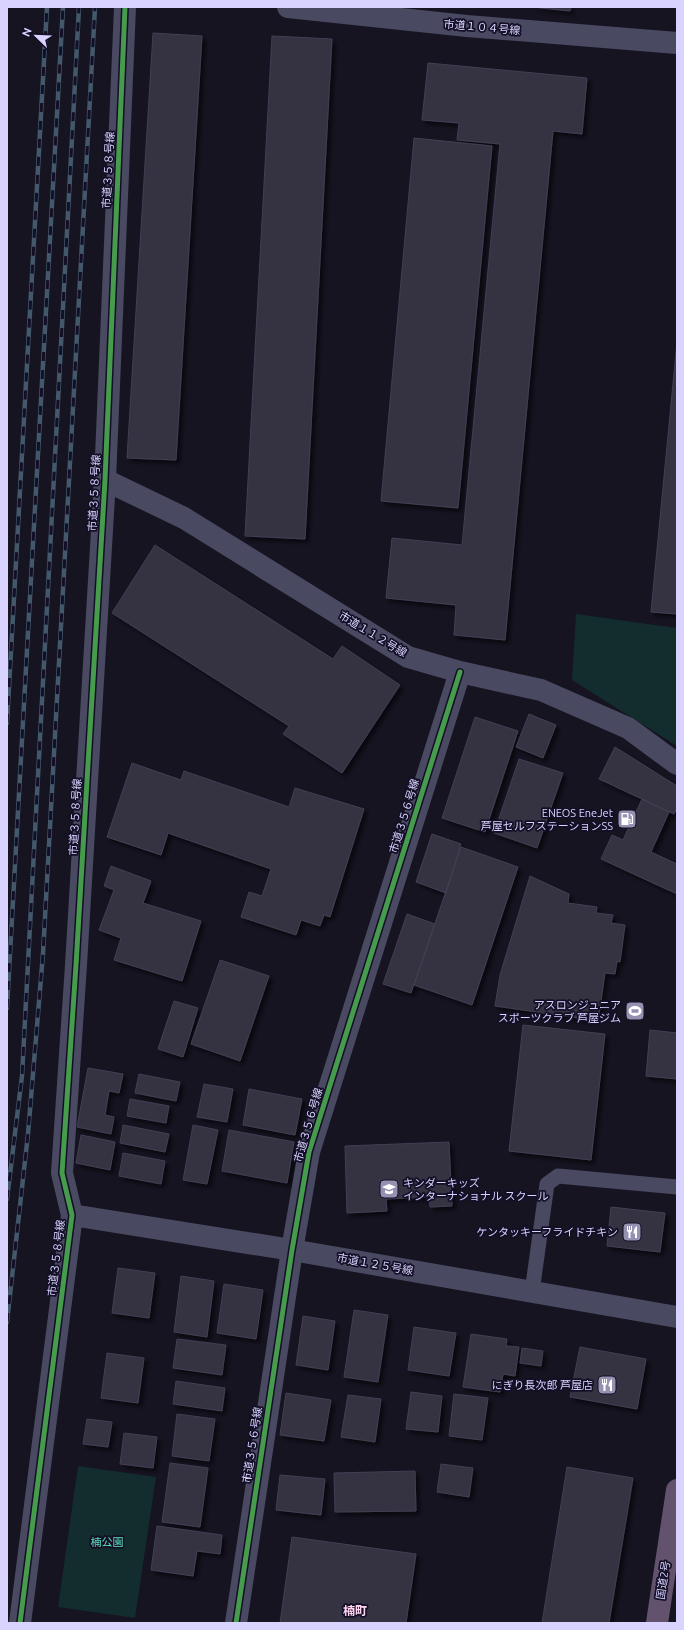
<svg xmlns="http://www.w3.org/2000/svg" width="684" height="1630" viewBox="0 0 684 1630" font-family="Ubuntu,'Noto Sans JP',sans-serif">
  <defs>
    <filter id="shadow"><feDropShadow dx="3.5" dy="3.5" stdDeviation="2" flood-color="#0009"/></filter>
  </defs>
  <rect width="100%" height="100%" fill="#161421"/>
  <path fill="#132c2d" d="M576 614 677 628V746L572 680Z
    M78 1466 156 1477 135 1618 58 1607Z"/>
  <path fill="#343243" stroke="#433f54" filter="url(#shadow)" d="M532 7H571L570 11Z
    M153 33 202 36 176 460 127 458Z
    M272 36 332 39 305 539 245 536Z
    M428 63 587 78 582 134 553 131 505 640 454 635 456 605 386 598 392 538 462 545 500 144 457 140 459 123 422 120Z
    M414 138 492 146 458 508 381 501Z
    M677 342V614L651 612Z
    M155 545 333 659 342 646 400 685 342 773 283 734 289 726 112 613Z
    M529 714 556 725 543 758 516 747Z
    M475 717 518 731 485 832 442 818Z
    M615 747 677 786V807L674 814 599 779Z
    M519 759 563 773 537 848 494 833Z
    M132 763 181 780 184 771 289 807 295 788 364 809 330 917 324 915 320 926 301 920 296 935 241 917 249 892 262 896 271 869 168 833 161 855 107 837Z
    M642 799 669 812 651 852 677 864V894L601 859 612 835 623 840Z
    M432 834 461 844 446 893 416 882Z
    M461 847 518 867 472 1005 414 985Z
    M111 866 151 881 143 903 201 921 182 981 114 960 121 938 99 930 114 890 104 886Z
    M530 876 569 894 568 903 597 907 596 913 613 915 611 923 625 925 620 962 617 961 615 974 605 973 599 1015 593 1014 592 1020 495 1006 500 975Z
    M407 914 435 924 411 993 383 984Z
    M220 960 269 976 240 1061 191 1044Z
    M174 1001 198 1008 183 1057 158 1049Z
    M523 1025 605 1034 591 1160 509 1151Z
    M650 1030 677 1033V1079L646 1076Z
    M88 1068 123 1074 119 1093 109 1091 105 1115 114 1117 111 1134 77 1127Z
    M139 1074 180 1082 176 1101 135 1093Z
    M204 1084 233 1089 227 1122 197 1117Z
    M249 1089 302 1099 295 1135 243 1125Z
    M130 1099 169 1106 166 1123 127 1116Z
    M123 1125 169 1134 165 1152 120 1143Z
    M193 1125 218 1130 207 1184 183 1180Z
    M229 1130 294 1142 287 1183 222 1171Z
    M81 1135 115 1142 110 1170 76 1163Z
    M449 1142 452 1206 430 1207 429 1197 386 1199 387 1211 347 1213 345 1146Z
    M123 1153 165 1161 161 1184 119 1176Z
    M611 1207 665 1213 660 1252 607 1246Z
    M118 1268 155 1273 149 1318 112 1313Z
    M181 1276 214 1281 207 1337 174 1332Z
    M224 1284 263 1290 256 1339 217 1333Z
    M354 1310 388 1315 378 1382 344 1377Z
    M303 1316 335 1321 328 1370 296 1365Z
    M414 1327 456 1333 449 1376 408 1370Z
    M471 1334 507 1339 506 1346 519 1347 515 1376 503 1374 500 1392 463 1387Z
    M177 1339 226 1345 222 1375 173 1368Z
    M580 1347 646 1359 637 1409 570 1397Z
    M522 1348 543 1351 541 1366 520 1363Z
    M107 1353 144 1358 138 1403 101 1398Z
    M176 1381 225 1388 222 1411 173 1404Z
    M411 1392 442 1396 438 1432 406 1429Z
    M286 1393 331 1400 324 1441 280 1435Z
    M454 1394 488 1398 482 1440 449 1436Z
    M348 1395 381 1399 375 1442 341 1437Z
    M177 1414 215 1419 209 1461 172 1456Z
    M87 1419 112 1422 108 1447 83 1444Z
    M124 1433 157 1437 153 1468 120 1464Z
    M170 1463 208 1468 200 1527 162 1522Z
    M441 1464 473 1468 469 1497 437 1492Z
    M567 1467 633 1478 609 1623H542Z
    M415 1471 416 1511 335 1512 334 1473Z
    M280 1475 325 1479 321 1515 276 1510Z
    M157 1526 222 1535 220 1554 197 1551 193 1576 151 1570Z
    M292 1537 416 1554 406 1623H280Z"/>
  <g fill="none" stroke-linecap="round" stroke-linejoin="round">
    <path stroke="#4a4962" stroke-width="15" d="M532 1292 547 1184 558 1176 677 1187"/>
    <path stroke="#4a4962" stroke-width="22" d="M288 7 467 26 677 43
      M105 480 184 518 408 657 460 672 541 690 628 728 677 764
      M72 1215 62 1173 76 965 105 480 125 7
      M236 1623 292 1250 309 1152 460 672"/>
    <path stroke="#4a4962" stroke-width="22" d="M20 1623 72 1215 292 1250 677 1317"/>
    <path stroke="#62526e" stroke-width="22" d="M657 1623 677 1490"/>
    <g stroke="#43596b" stroke-width="4.5">
      <path id="rail" d="M7 723 47 7
        M7 1008 63 7
        M7 1199 22 1076 79 7
        M7 1322 28 1134 43 954 95 7"/>
    </g>
    <use href="#rail" stroke="#130f26" stroke-width="3" stroke-dasharray="9" stroke-linecap="butt"/>
    <g stroke="#130f26" stroke-width="8">
      <path id="cycleway" d="M20 1623 72 1215 62 1173 76 965 105 480 125 7
        M236 1623 292 1250 309 1152 460 672"/>
    </g>
    <use href="#cycleway" stroke="#469c4c" stroke-width="5"/>
  </g>
  <defs>
    <g id="fuel-square" transform="scale(1)"><rect x="-9" y="-9" width="18" height="18" rx="4" fill="#9591b1" stroke="#130f26"/><path d="M-5.5-6h7V0h2V4h1.3V-2.5L3-4.5l.8-.8L6-3V5H2.5V1h-1V6h-7ZM-4.2-4.7v3.2H.2V-4.7Z" fill="#fff"/></g>
    <g id="stadium-square" transform="scale(1)"><rect x="-9" y="-9" width="18" height="18" rx="4" fill="#9591b1" stroke="#130f26"/><path d="M0-5a6.5 5 0 1 0 0 10a6.5 5 0 1 0 0-10ZM-3.5-1.8h7v3.6h-7Z" fill="#fff"/></g>
    <g id="school-square" transform="scale(1)"><rect x="-9" y="-9" width="18" height="18" rx="4" fill="#9591b1" stroke="#130f26"/><path d="M0-5L7-2L0 1L-7-2ZM-4 1L0 2.5L4 1V4Q0 6-4 4Z" fill="#fff"/></g>
    <g id="restaurant-square" transform="scale(1)"><rect x="-9" y="-9" width="18" height="18" rx="4" fill="#9591b1" stroke="#130f26"/><path d="M-5-6h1v4h1v-4h1v4h1v-4h1v5L-1.5 .5V6h-2V.5L-5-1ZM5-6V6H3V1.5H1.5Q1.5-4 5-6Z" fill="#fff"/></g>
  </defs>
  <g fill-rule="evenodd">
    <use href="#fuel-square" x="627" y="819"/>
    <use href="#stadium-square" x="635" y="1011"/>
    <use href="#school-square" x="389" y="1189"/>
    <use href="#restaurant-square" x="632" y="1232"/>
    <use href="#restaurant-square" x="607" y="1385"/>
  </g>
  <g text-anchor="middle" stroke-width="3.5" stroke-linejoin="round" paint-order="stroke">
    <g font-size="11" fill="#d9d4ff" stroke="#130f26">
      <text transform="translate(482 27) rotate(5)" y="4">市道１０４号線</text>
      <text transform="translate(108 170) rotate(-87)" y="4">市道３５８号線</text>
      <text transform="translate(94 493) rotate(-87)" y="4">市道３５８号線</text>
      <text transform="translate(373 634) rotate(31)" y="4">市道１１２号線</text>
      <text transform="translate(404 816) rotate(-73)" y="4">市道３５６号線</text>
      <text transform="translate(75 817) rotate(-87)" y="4">市道３５８号線</text>
      <text transform="translate(308 1125) rotate(-74)" y="4">市道３５６号線</text>
      <text transform="translate(56 1258) rotate(-83)" y="4">市道３５８号線</text>
      <text transform="translate(375 1264) rotate(10)" y="4">市道１２５号線</text>
      <text transform="translate(252 1445) rotate(-81)" y="4">市道３５６号線</text>
      <text transform="translate(663 1580) rotate(-81)" y="4">国道2号</text>
    </g>
    <g font-size="11" fill="#d9d4ff" stroke="#130f26" text-anchor="end">
      <text x="613" y="817">ENEOS EneJet<tspan x="613" dy="13">芦屋セルフステーションSS</tspan></text>
      <text x="621" y="1009">アスロンジュニア<tspan x="621" dy="13">スポーツクラブ 芦屋ジム</tspan></text>
      <text x="403" y="1187" text-anchor="start">キンダーキッズ<tspan x="403" dy="13">インターナショナル スクール</tspan></text>
      <text x="618" y="1236">ケンタッキーフライドチキン</text>
      <text x="593" y="1389">にぎり長次郎 芦屋店</text>
    </g>
    <g font-size="11" fill="#5fe0c0" stroke="#130f26">
      <text x="107" y="1546">楠公園</text>
    </g>
    <g font-size="12" font-weight="bold" fill="#ffd6f0" stroke="#130f26">
      <text x="355" y="1615">楠町</text>
    </g>
  </g>
  <rect width="684" height="1630" fill="none" stroke="#d9d4ff" stroke-width="16"/>
  <g transform="translate(36 36) rotate(293)" stroke="#130f26" stroke-width="3" paint-order="stroke">
  <path d="M0-3L7 15L0 10L-7 15Z" fill="#d9d4ff"/>
  <text y="-6" font-size="11" font-weight="bold" text-anchor="middle" fill="#d9d4ff">N</text>
  </g>
</svg>
